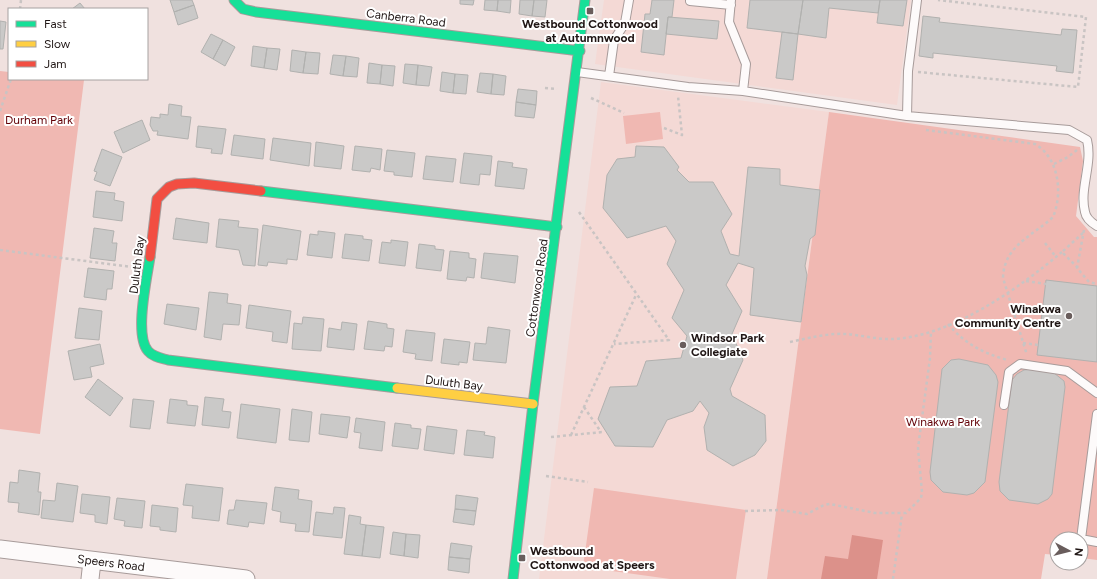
<svg xmlns="http://www.w3.org/2000/svg" width="1097" height="579" viewBox="0 0 1097 579" font-family="Figtree,sans-serif">
  <rect width="100%" height="100%" fill="#f0e1df"/>
  <path fill="#f4d9d5" d="M604 0H911L897 105 595 64Z
    M601 82 829 112 767 579H539Z"/>
  <path fill="#f0b8b2" d="M0 71 9 72V79L84 80 40 434 0 429Z
    M660 112 663 139 626 144 623 116Z
    M829 112 1080 147 1083 161 1076 216 1094 237H1097V560L1081 558V539H1057V555L1045 554 1041 579H767Z
    M594 488 746 510 736 579H670L583 567Z"/>
  <path fill="#dc918a" d="M852 535 883 540 877 579H821L825 556 848 559Z"/>
  <path fill="#cac9c8" stroke="#b1b1af" d="M170 0H192L194 5 174 12Z
    M460 0H474L473 5 460 4Z
    M485 0H498L497 11 484 10Z
    M498 0H511L510 13 497 11Z
    M520 0H534L532 16 519 14Z
    M534 0H547L545 17 532 16Z
    M652 0H674L672 17H668L664 55 641 52 645 14H650Z
    M750 0H803L798 34 747 28Z
    M803 0H880L878 13 829 8 826 38 798 34Z
    M880 0H907L903 26 877 23Z
    M80 3 85 9H72Z
    M194 5 198 18 178 25 174 12Z
    M923 16 940 18 939 22 1061 35 1062 29 1077 30 1073 73 1056 71 1057 66 933 53V58L919 56Z
    M668 17 719 21 717 39 666 34Z
    M0 21 6 22 3 49H0Z
    M782 32 798 34 793 80 776 78Z
    M211 34 223 40 213 59 201 52Z
    M223 40 235 47 225 66 213 59Z
    M253 46 267 48 264 68 251 66Z
    M267 48 280 49 277 70 264 68Z
    M292 50 306 52 303 73 290 71Z
    M306 52 320 53 318 74 303 73Z
    M333 55 346 56 343 76 330 74Z
    M346 56 359 58 357 77 343 76Z
    M369 63 382 65 380 84 367 83Z
    M405 64 418 65 416 85 403 83Z
    M382 65 395 66 393 86 380 84Z
    M418 65 432 67 429 86 416 85Z
    M442 72 455 74 453 93 440 91Z
    M480 73 493 74 491 94 477 92Z
    M455 74 468 75 466 94 453 93Z
    M493 74 506 76 504 95 491 94Z
    M518 89 537 91 536 105 516 102Z
    M516 102 536 105 534 118 515 116Z
    M169 104 182 106 181 116 191 117 188 139 157 135 158 131H153L150 125 151 117 160 118V114L168 115Z
    M142 120 150 140 123 153 114 132Z
    M198 126 226 129 222 154 211 153 212 149 196 147Z
    M234 135 265 139 263 159 231 155Z
    M273 138 311 143 309 166 270 160Z
    M316 142 344 146 341 169 314 166Z
    M355 146 382 149 380 170 371 168 370 172 352 170Z
    M636 146 664 147 679 167 677 170 689 182H713L732 214 721 231 730 254 739 256 748 167 780 169V185L820 190 815 235 810 239 805 266 807 275 801 322 750 315 754 268 738 263 726 285 742 311 732 334 743 360 730 389 732 396 765 415 766 441 755 455 733 466 707 450 704 427 709 413 700 401 693 411 667 420 653 447 615 446 598 419 610 387 637 386 646 361 681 358 687 336 672 318 684 290 667 264 676 241 666 226 627 238 603 208 607 175 617 159 635 157Z
    M102 149 122 157 110 186 94 180 97 172 94 171Z
    M387 150 415 153 412 177 394 175V172L384 171Z
    M464 153 492 156 490 175 480 174 479 185 460 183Z
    M426 156 456 159 453 182 423 179Z
    M498 161 513 163 512 167 527 169 524 189 495 186Z
    M96 191 115 193 114 200 124 202 122 221 93 217Z
    M176 218 209 223 207 243 173 239Z
    M219 219 239 221 238 227 258 229 255 266 243 265 239 250 216 247Z
    M263 225 301 231 297 260 287 259V264L268 262 267 266 258 265Z
    M94 228 114 231 112 243H117L115 261 90 258Z
    M318 231 335 233 332 258 307 255 310 234 318 235Z
    M345 234 363 236V239L372 240 369 261 342 258Z
    M391 240 408 242 405 266 379 263 382 242 391 243Z
    M419 244 435 246V249L444 250 441 271 416 268Z
    M450 251 469 253V258L476 259 474 278 467 277 466 281 447 279Z
    M484 253 518 256 515 283 481 278Z
    M88 268 114 271 112 289H107L106 300 84 297Z
    M1046 280 1097 286V362L1037 355Z
    M209 292 228 294 227 303 241 305 239 325 223 324 221 340 204 337Z
    M167 304 199 308 196 330 164 324Z
    M249 305 291 311 287 343 272 341 273 332 246 328Z
    M79 308 102 311 99 340 75 338Z
    M303 317 324 319 321 351 292 349 294 323 302 324Z
    M368 321 387 324V328L394 329 392 347 385 346 384 351 364 349Z
    M342 322 357 324 354 350 327 347 329 328 341 330Z
    M488 327 510 330 506 363 473 360 475 343 486 344Z
    M406 330 435 333 432 361 415 359 416 354 403 352Z
    M444 339 470 342 467 363 459 362V365L441 363Z
    M100 344 104 364 90 367 92 377 74 380 68 351Z
    M959 359 988 365 996 375 998 382 985 482 974 493 967 495 943 492 931 480 930 472 942 369 951 360Z
    M1032 369 1054 373 1064 381 1065 387 1052 494 1048 499 1038 504 1009 500 1000 491 999 482 1012 380 1017 374 1024 370Z
    M98 379 123 398 110 416 85 397Z
    M205 397 224 399 222 411 231 412 229 428 202 425Z
    M133 399 154 401 150 429 130 427Z
    M170 399 187 401V405L198 406 195 426 167 423Z
    M241 404 280 409 276 443 237 438Z
    M292 409 312 412 309 442 289 440Z
    M321 414 350 417 347 438 319 434Z
    M356 418 385 422 382 451 359 448 361 433 354 432Z
    M395 423 411 425V428L421 429 418 449 392 446Z
    M427 426 457 430 454 454 424 450Z
    M467 430 485 432 484 435 495 437 493 458 464 455Z
    M19 470 40 473 38 492H41L39 515 18 512 19 503 8 502 10 482 18 483Z
    M57 483 78 486 73 522 41 518 43 500 55 501Z
    M186 484 223 488 219 521 192 518 193 506 183 505Z
    M275 487 299 490 298 499 312 501 309 532 295 531 296 524 280 522 281 512 272 510Z
    M82 494 110 497 107 524 95 522V515L80 513Z
    M456 495 478 498 476 511 455 509Z
    M117 498 145 501 142 528 124 526 125 521 114 519Z
    M236 500 267 503 264 524 249 522 248 527 227 524 229 510H234Z
    M152 505 178 508 176 532 160 530V527L150 526Z
    M334 507 345 508 342 538 313 535 316 512 333 514Z
    M455 509 476 511 474 525 453 522Z
    M349 515 361 517 360 524 366 525 362 556 344 554Z
    M366 525 384 527 380 558 362 556Z
    M393 532 406 534 404 556 390 554Z
    M406 534 420 535 418 558 404 556Z
    M451 543 472 546 470 559 449 557Z
    M449 557 470 559 469 573 448 570Z"/>
  <g fill="none" stroke-linecap="round" stroke-linejoin="round">
    <g stroke="#a79b9a" stroke-width="10">
      <path id="lane" d="M731 0 729 22 746 64 743 91
        M690 1 731 5
        M577 72 688 87 743 91 907 116 1069 130 1087 140C1093 164 1079 189 1085 212 1086 218 1092 223 1097 226
        M609 76 614 40 625 23 629 0
        M907 116 908 71 917 0
        M1004 405 1009 372 1020 364 1067 371 1097 393
        M1097 414 1081 539 1097 542"/>
    </g>
    <g stroke="#a79b9a" stroke-width="19">
      <path id="street" d="M0 549 246 579
        M90 579 92 561"/>
    </g>
    <g stroke="#a79b9a" stroke-width="11">
      <path id="fast" d="M234 0 243 9 256 12 580 51
        M261 191 557 227
        M150 257C147 278 134 335 148 351 153 357 161 358 168 360L397 388
        M513 579 533 404 585 0"/>
    </g>
    <g stroke="#a79b9a" stroke-width="11">
      <path id="slow" d="M397 388 533 404"/>
    </g>
    <g stroke="#a79b9a" stroke-width="11">
      <path id="jam" d="M150 257 157 199 169 187 177 184 194 183 261 191"/>
    </g>
    <path stroke="#c9c4c3" stroke-width="2.5" stroke-dasharray="3 3" stroke-linecap="butt" d="M20 9 21 0
      M918 72 1078 87 1086 17 938 0
      M545 88 557 89
      M591 98 624 113
      M0 111 11 79
      M664 128 682 135 678 96
      M926 130 1035 144C1059 158 1063 193 1053 217 1033 236 1004 245 1003 278L1027 355
      M1054 164 1068 157 1077 150
      M579 212 669 340 614 344
      M1084 230 1077 268 1089 282 1097 284
      M1045 243 1056 257
      M0 250 132 267
      M1078 268 1062 252 1083 233
      M1026 281 1046 284
      M948 324C964 343 984 354 1008 360
      M790 342C809 338 827 333 846 334 860 335 875 339 889 339 948 339 1018 289 1062 252
      M1023 343 1038 345
      M584 407 601 432
      M571 435 636 295
      M551 437 603 432
      M546 476 588 482
      M745 511 781 510 807 514 824 505 830 504 875 513H906L921 498 922 492 918 448 930 358 931 331
      M893 579 902 514"/>
    <use href="#lane" stroke="#fdfafa" stroke-width="8"/>
    <use href="#street" stroke="#fdfafa" stroke-width="17"/>
    <use href="#fast" stroke="#16e098" stroke-width="9"/>
    <use href="#slow" stroke="#ffcf43" stroke-width="9"/>
    <use href="#jam" stroke="#f24e42" stroke-width="9"/>
  </g>
  <g fill="#695d5c" stroke="#fff" stroke-width="1.5">
    <rect x="586" y="7" width="8" height="8" rx="2"/>
    <circle cx="1069" cy="316" r="4"/>
    <circle cx="683" cy="345" r="4"/>
    <rect x="518" y="554" width="8" height="8" rx="2"/>
  </g>
  <g text-anchor="middle" stroke-width="4" stroke-linejoin="round" paint-order="stroke">
    <g font-size="12" fill="#201615" stroke="#fff">
      <text transform="translate(406 18) rotate(7)" y="4">Canberra Road</text>
      <text transform="translate(137 265) rotate(-83)" y="4">Duluth Bay</text>
      <text transform="translate(537 288) rotate(-82)" y="4">Cottonwood Road</text>
      <text transform="translate(454 383) rotate(7)" y="4">Duluth Bay</text>
      <text transform="translate(111 563) rotate(7)" y="4">Speers Road</text>
    </g>
    <g font-size="12" font-weight="bold" fill="#201615" stroke="#fff" text-anchor="start">
      <text x="590" y="28" text-anchor="middle">Westbound Cottonwood<tspan x="590" dy="14">at Autumnwood</tspan></text>
      <text x="1061" y="313" text-anchor="end">Winakwa<tspan x="1061" dy="14">Community Centre</tspan></text>
      <text x="691" y="342">Windsor Park<tspan x="691" dy="14">Collegiate</tspan></text>
      <text x="530" y="555">Westbound<tspan x="530" dy="14">Cottonwood at Speers</tspan></text>
    </g>
    <g font-size="12" fill="#620006" stroke="#fff">
      <text x="39" y="124">Durham Park</text>
      <text x="943" y="426">Winakwa Park</text>
    </g>
  </g>
  <rect x="8" y="8" width="140" height="72" fill="#ffffff" stroke="#a6a2a1"/>
  <rect x="16" y="21" width="20" height="6" fill="#16e098" stroke="#a6a2a1"/>
  <text x="44" y="28" font-size="12" fill="#201615">Fast</text>
  <rect x="16" y="41" width="20" height="6" fill="#ffcf43" stroke="#a6a2a1"/>
  <text x="44" y="48" font-size="12" fill="#201615">Slow</text>
  <rect x="16" y="61" width="20" height="6" fill="#f24e42" stroke="#a6a2a1"/>
  <text x="44" y="68" font-size="12" fill="#201615">Jam</text>
  <g transform="translate(1069 551) rotate(97)"><circle r="19" fill="#ffffff" stroke="#a6a2a1"/>
  <path d="M0-3L7 15L0 10L-7 15Z" fill="#695d5c"/>
  <text y="-6" font-size="11" font-weight="bold" text-anchor="middle" fill="#201615">N</text>
  </g>
</svg>
